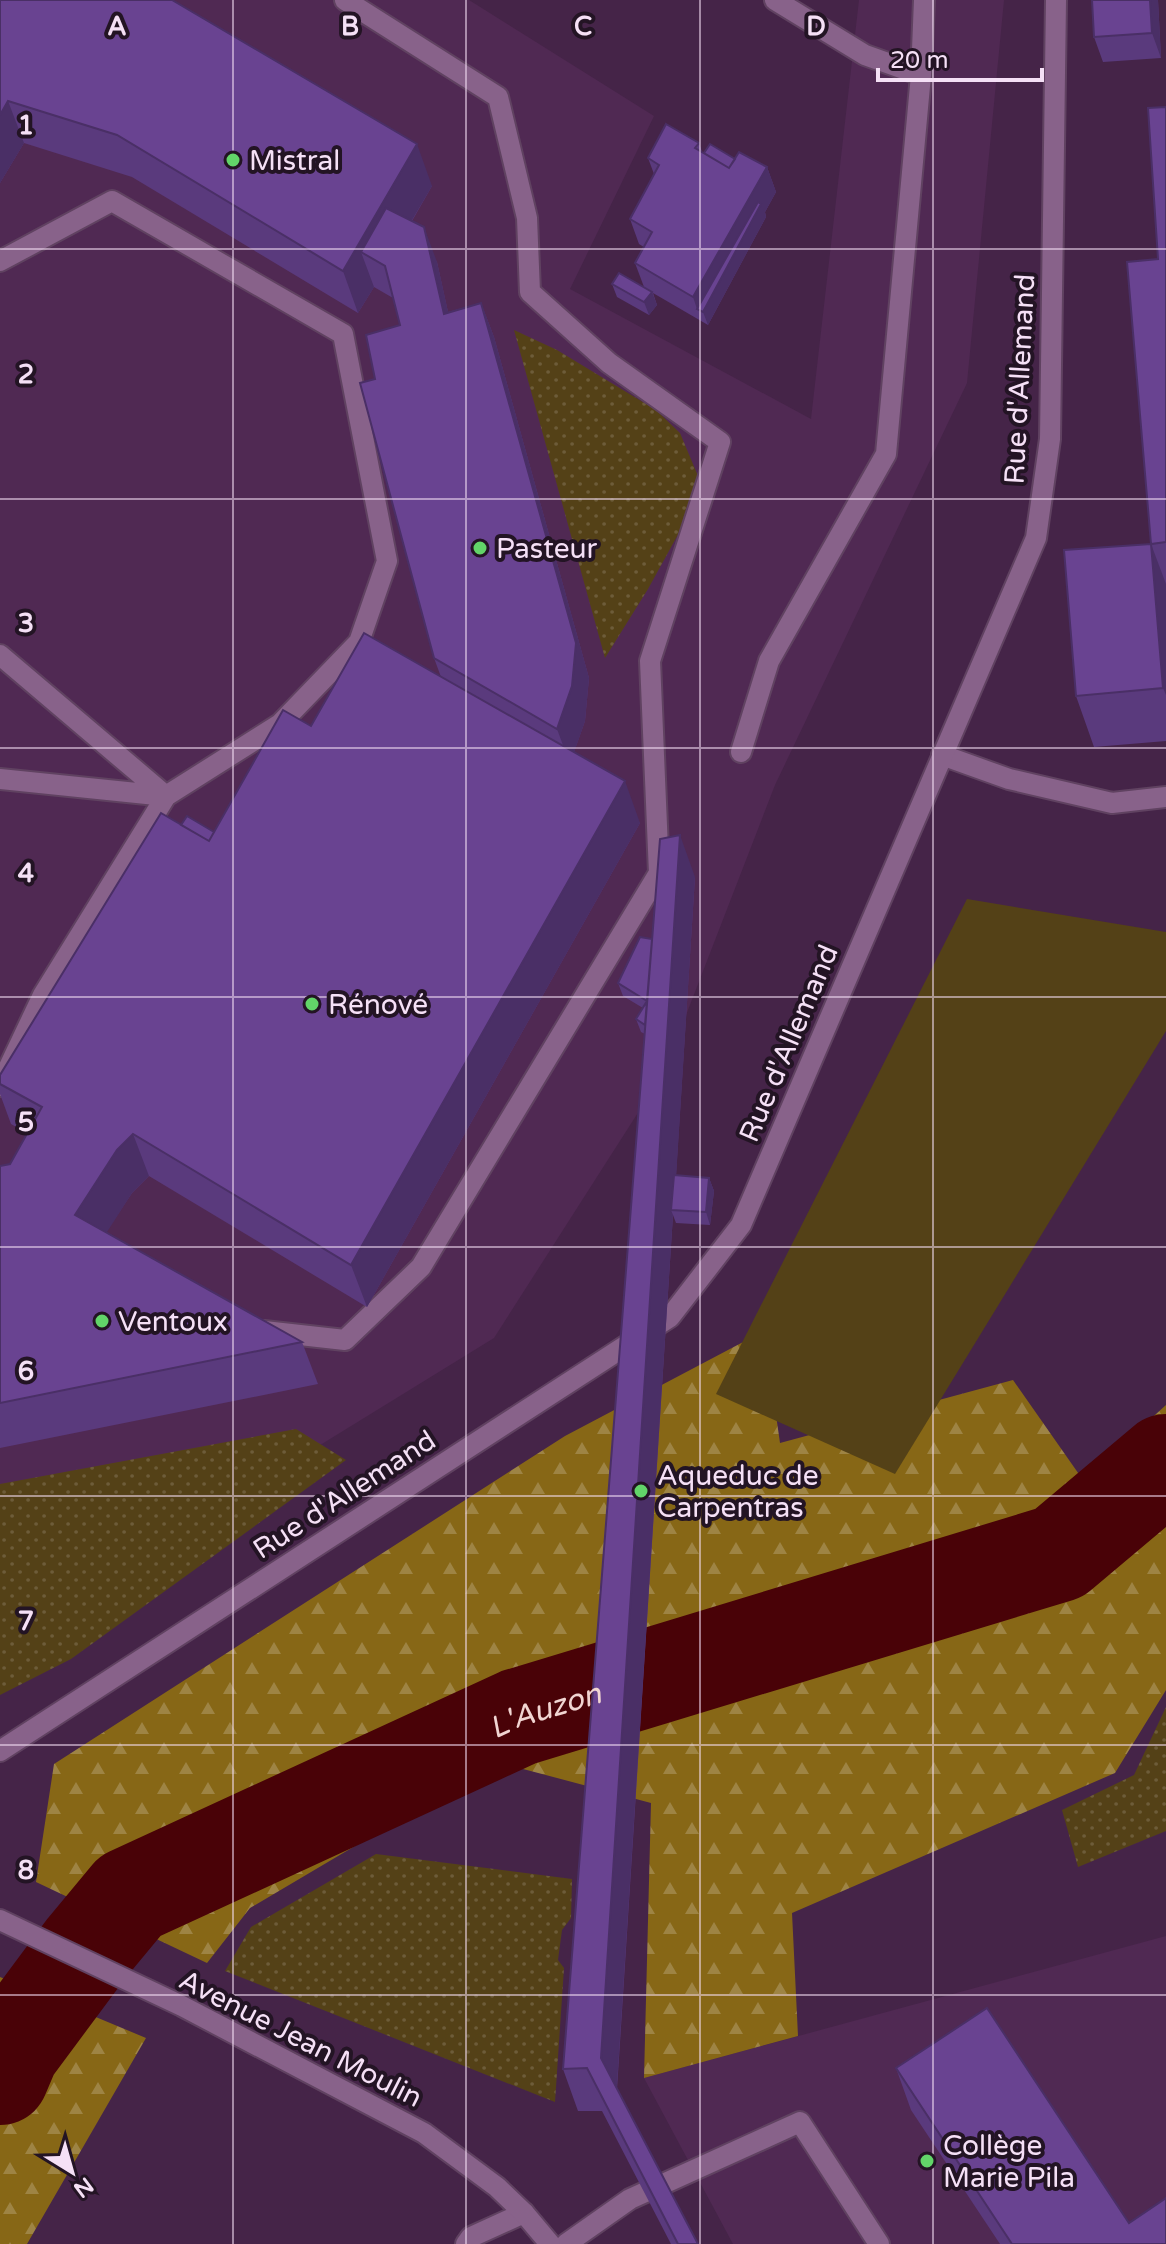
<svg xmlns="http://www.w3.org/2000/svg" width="1166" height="2244" viewBox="0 0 1166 2244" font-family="'Varela Round',sans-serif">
  <defs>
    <pattern id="grass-dots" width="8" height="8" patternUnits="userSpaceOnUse" patternTransform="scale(2)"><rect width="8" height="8" fill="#544117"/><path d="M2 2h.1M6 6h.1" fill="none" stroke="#6d5c39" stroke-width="1.8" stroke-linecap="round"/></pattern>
    <pattern id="forest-firs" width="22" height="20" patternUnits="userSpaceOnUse" patternTransform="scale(2)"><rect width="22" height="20" fill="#876716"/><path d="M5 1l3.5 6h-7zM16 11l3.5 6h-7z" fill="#9e8444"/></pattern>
  </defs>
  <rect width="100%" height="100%" fill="#452448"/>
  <path fill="#502953" d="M0 0H469L654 116 570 289 811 419 859 0H1004L967 383 775 785 664 1072 494 1338 0 1642Z
    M1166 1936V2244H733L644 2078Z"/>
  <path fill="url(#grass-dots)" d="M514 330 557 350 656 410 680 433 698 476 686 520 648 589 605 658Z
    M296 1429 346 1460 71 1659 0 1695V1484Z
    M1166 1707V1831L1078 1867 1062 1810 1134 1775Z
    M376 1854 572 1879 571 1918 562 1930 558 1960 564 1968 555 2102 225 1971 251 1927Z"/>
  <path fill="url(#forest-firs)" d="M764 1331 780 1443 1013 1380 1083 1480 1166 1405V1690L1115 1773 792 1913 798 2036 644 2078 651 1803 497 1762 250 1908 207 1963 36 1882 54 1764 565 1436Z
    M0 1977 146 2038 27 2244H0Z"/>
  <path fill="#544117" d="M967 899 1166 932V1031L895 1474 716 1394Z"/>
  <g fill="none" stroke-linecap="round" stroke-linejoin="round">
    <path stroke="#490207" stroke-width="98" id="s1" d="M0 2076 11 2050 86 1949 130 1896 519 1717 1059 1553 1166 1463"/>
    <g stroke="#604261" stroke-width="24">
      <path id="lane" d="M775 0 865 55 921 75
        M741 752 769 661 886 454 921 75 924 0
        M942 755 1009 779 1112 803 1166 797
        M466 2244 471 2237 524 2213
        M566 2244 630 2199 800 2122 879 2244"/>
    </g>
    <g stroke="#604261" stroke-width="24">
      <path id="street" d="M0 261 112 201 343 334 387 561 359 642 280 724 166 796 43 995 0 1086
        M0 655 166 796
        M0 779 166 796
        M264 1331 345 1340 421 1267 659 873 650 661 720 442 609 363 530 292 527 218 498 97 345 0
        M0 1751 670 1317 741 1225 1036 538 1050 439 1056 0"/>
    </g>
    <g stroke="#604261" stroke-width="24">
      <path id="secondary" d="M0 1920 182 2006 424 2133 497 2187 524 2213 550 2244"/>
    </g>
    <use href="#lane" stroke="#88628a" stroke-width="20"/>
    <use href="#street" stroke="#88628a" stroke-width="20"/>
    <use href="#secondary" stroke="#88628a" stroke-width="20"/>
  </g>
  <path fill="#5a3a7d" d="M0 0 432 186 412 221 437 262 448 312 481 303 494 337 589 678 585 721 574 752 640 823 367 1307 149 1176 132 1193 106 1232 302 1342 318 1384 0 1448V1166L10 1164 27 1133 11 1124 0 1094V1075L181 825 214 832 311 726 441 677 434 658 375 379 400 325 393 298 374 287 358 313 132 177 24 143 0 183Z
    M1158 0 1161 58 1103 62 1094 37Z
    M1166 107V741L1094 747 1076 696 1151 544 1158 259Z
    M699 143 702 152 735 159 767 167 776 192 765 212 766 217 708 325 653 293 657 305 649 315 617 297 612 284 644 287 635 263 644 247 639 244 630 219 654 174 648 158Z
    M695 877 676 1175 709 1178 714 1191 710 1225 676 1223 673 1215 617 2089 698 2244H671L602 2111H578L563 2069 645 1034 641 1032 636 1019 643 1008 623 996 618 983 652 939Z
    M896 2068 1129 2223 1166 2244H1000L911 2110Z"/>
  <path fill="#4a2f66" d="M1150 0H1158L1161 58 1152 33Z
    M8 101 24 143 0 183V115Z
    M417 144 432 186 385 266 361 252 374 287 358 313 343 271Z
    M767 167 776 192 765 212 766 217 708 325 703 312 697 309 693 297Z
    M424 227 437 262 456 348 444 314Z
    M652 292 657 305 649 315 644 302Z
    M481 303 494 337 589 678 585 721 570 764 557 729Z
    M1151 544 1166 584V695L1163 688Z
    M625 781 640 823 367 1307 351 1265Z
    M680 835 695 877 674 1210H671L673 1215 616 2100 601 2058Z
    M133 1134 149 1176 132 1193 91 1257 75 1215 117 1150Z
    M709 1178 714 1191 710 1225 706 1212Z"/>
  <path fill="#694391" stroke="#4a2f66" stroke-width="2" d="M0 0H172L417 144 343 271 117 135 8 101 0 115Z
    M1092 0H1150L1152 33 1094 37Z
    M1166 107V542L1151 544 1127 262 1158 259 1148 108Z
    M666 124 699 143 695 148 729 168 739 152 767 167 693 297 635 263 652 232 630 219 659 165 648 158Z
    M710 144 735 159 729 168 704 153Z
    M758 202 761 204 703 312 697 309Z
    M386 208 424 227 444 314 481 303 576 643 572 686 557 729 434 658 360 383 375 379 366 335 400 325 385 266 361 252Z
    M619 273 652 292 644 302 612 284Z
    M1151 544 1163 688 1076 696 1064 550Z
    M364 633 625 781 351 1265 133 1134 117 1150 75 1215 302 1342 0 1403V1166L10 1164 42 1107 0 1084V1075L161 813 209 841 283 710 311 726Z
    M187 816 214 832 209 841 181 825Z
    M680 835 601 2058 698 2244H678L587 2068 563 2069 660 839Z
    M640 937 652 939 645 1025 636 1019 647 1001 618 983Z
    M674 1175 709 1178 706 1212 671 1210Z
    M987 2008 1129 2223 1166 2198V2244H1012L896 2068Z"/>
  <path fill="none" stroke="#f5e0f6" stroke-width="2" stroke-opacity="0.55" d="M233 0V2244M466 0V2244M700 0V2244M933 0V2244M0 249H1166M0 499H1166M0 748H1166M0 997H1166M0 1247H1166M0 1496H1166M0 1745H1166M0 1995H1166"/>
  <g fill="#62d469" stroke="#231424" stroke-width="3">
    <circle cx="233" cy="160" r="8"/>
    <circle cx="480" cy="548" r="8"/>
    <circle cx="312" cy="1004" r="8"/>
    <circle cx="102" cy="1321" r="8"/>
    <circle cx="641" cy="1491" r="8"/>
    <circle cx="927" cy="2161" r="8"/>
  </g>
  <g text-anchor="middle" stroke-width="8" stroke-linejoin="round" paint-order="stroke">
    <g font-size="28" fill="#f5e0f6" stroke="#231424" text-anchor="start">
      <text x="249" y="170">Mistral</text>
      <text x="496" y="558">Pasteur</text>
      <text x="328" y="1014">Rénové</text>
      <text x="118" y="1331">Ventoux</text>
      <text x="657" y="1485">Aqueduc de<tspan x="657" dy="32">Carpentras</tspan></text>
      <text x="943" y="2155">Collège<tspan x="943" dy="32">Marie Pila</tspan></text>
    </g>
    <g font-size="28" fill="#f5e0f6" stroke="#231424">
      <text transform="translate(1019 379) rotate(-87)" y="10">Rue d'Allemand</text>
      <text transform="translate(788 1043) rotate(-67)" y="10">Rue d'Allemand</text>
      <text transform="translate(344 1494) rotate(-33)" y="10">Rue d'Allemand</text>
      <text transform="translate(301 2038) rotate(27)" y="10">Avenue Jean Moulin</text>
    </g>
    <g font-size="30" font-style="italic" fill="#f1d5d2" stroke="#231424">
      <text dy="10" stroke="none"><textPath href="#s1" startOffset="678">L'Auzon</textPath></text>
    </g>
  </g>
  <g font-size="26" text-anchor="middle" font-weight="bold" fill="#f5e0f6" stroke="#231424" stroke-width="8" stroke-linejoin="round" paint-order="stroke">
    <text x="117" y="35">A</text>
    <text x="350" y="35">B</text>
    <text x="583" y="35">C</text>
    <text x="816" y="35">D</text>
    <text x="26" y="134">1</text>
    <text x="26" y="383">2</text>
    <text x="26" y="632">3</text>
    <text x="26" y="882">4</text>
    <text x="26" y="1131">5</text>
    <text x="26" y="1380">6</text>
    <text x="26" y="1630">7</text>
    <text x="26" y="1879">8</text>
  </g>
  <g transform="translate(72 2172) rotate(143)" stroke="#231424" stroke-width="6" paint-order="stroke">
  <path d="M0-6L14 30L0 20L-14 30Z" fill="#f5e0f6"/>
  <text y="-12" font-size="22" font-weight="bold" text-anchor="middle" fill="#f5e0f6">N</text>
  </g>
  <path d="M878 68v12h164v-12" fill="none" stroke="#f5e0f6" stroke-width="4"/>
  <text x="890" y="68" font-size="24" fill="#f5e0f6" stroke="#231424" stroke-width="6" paint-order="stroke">20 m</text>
</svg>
